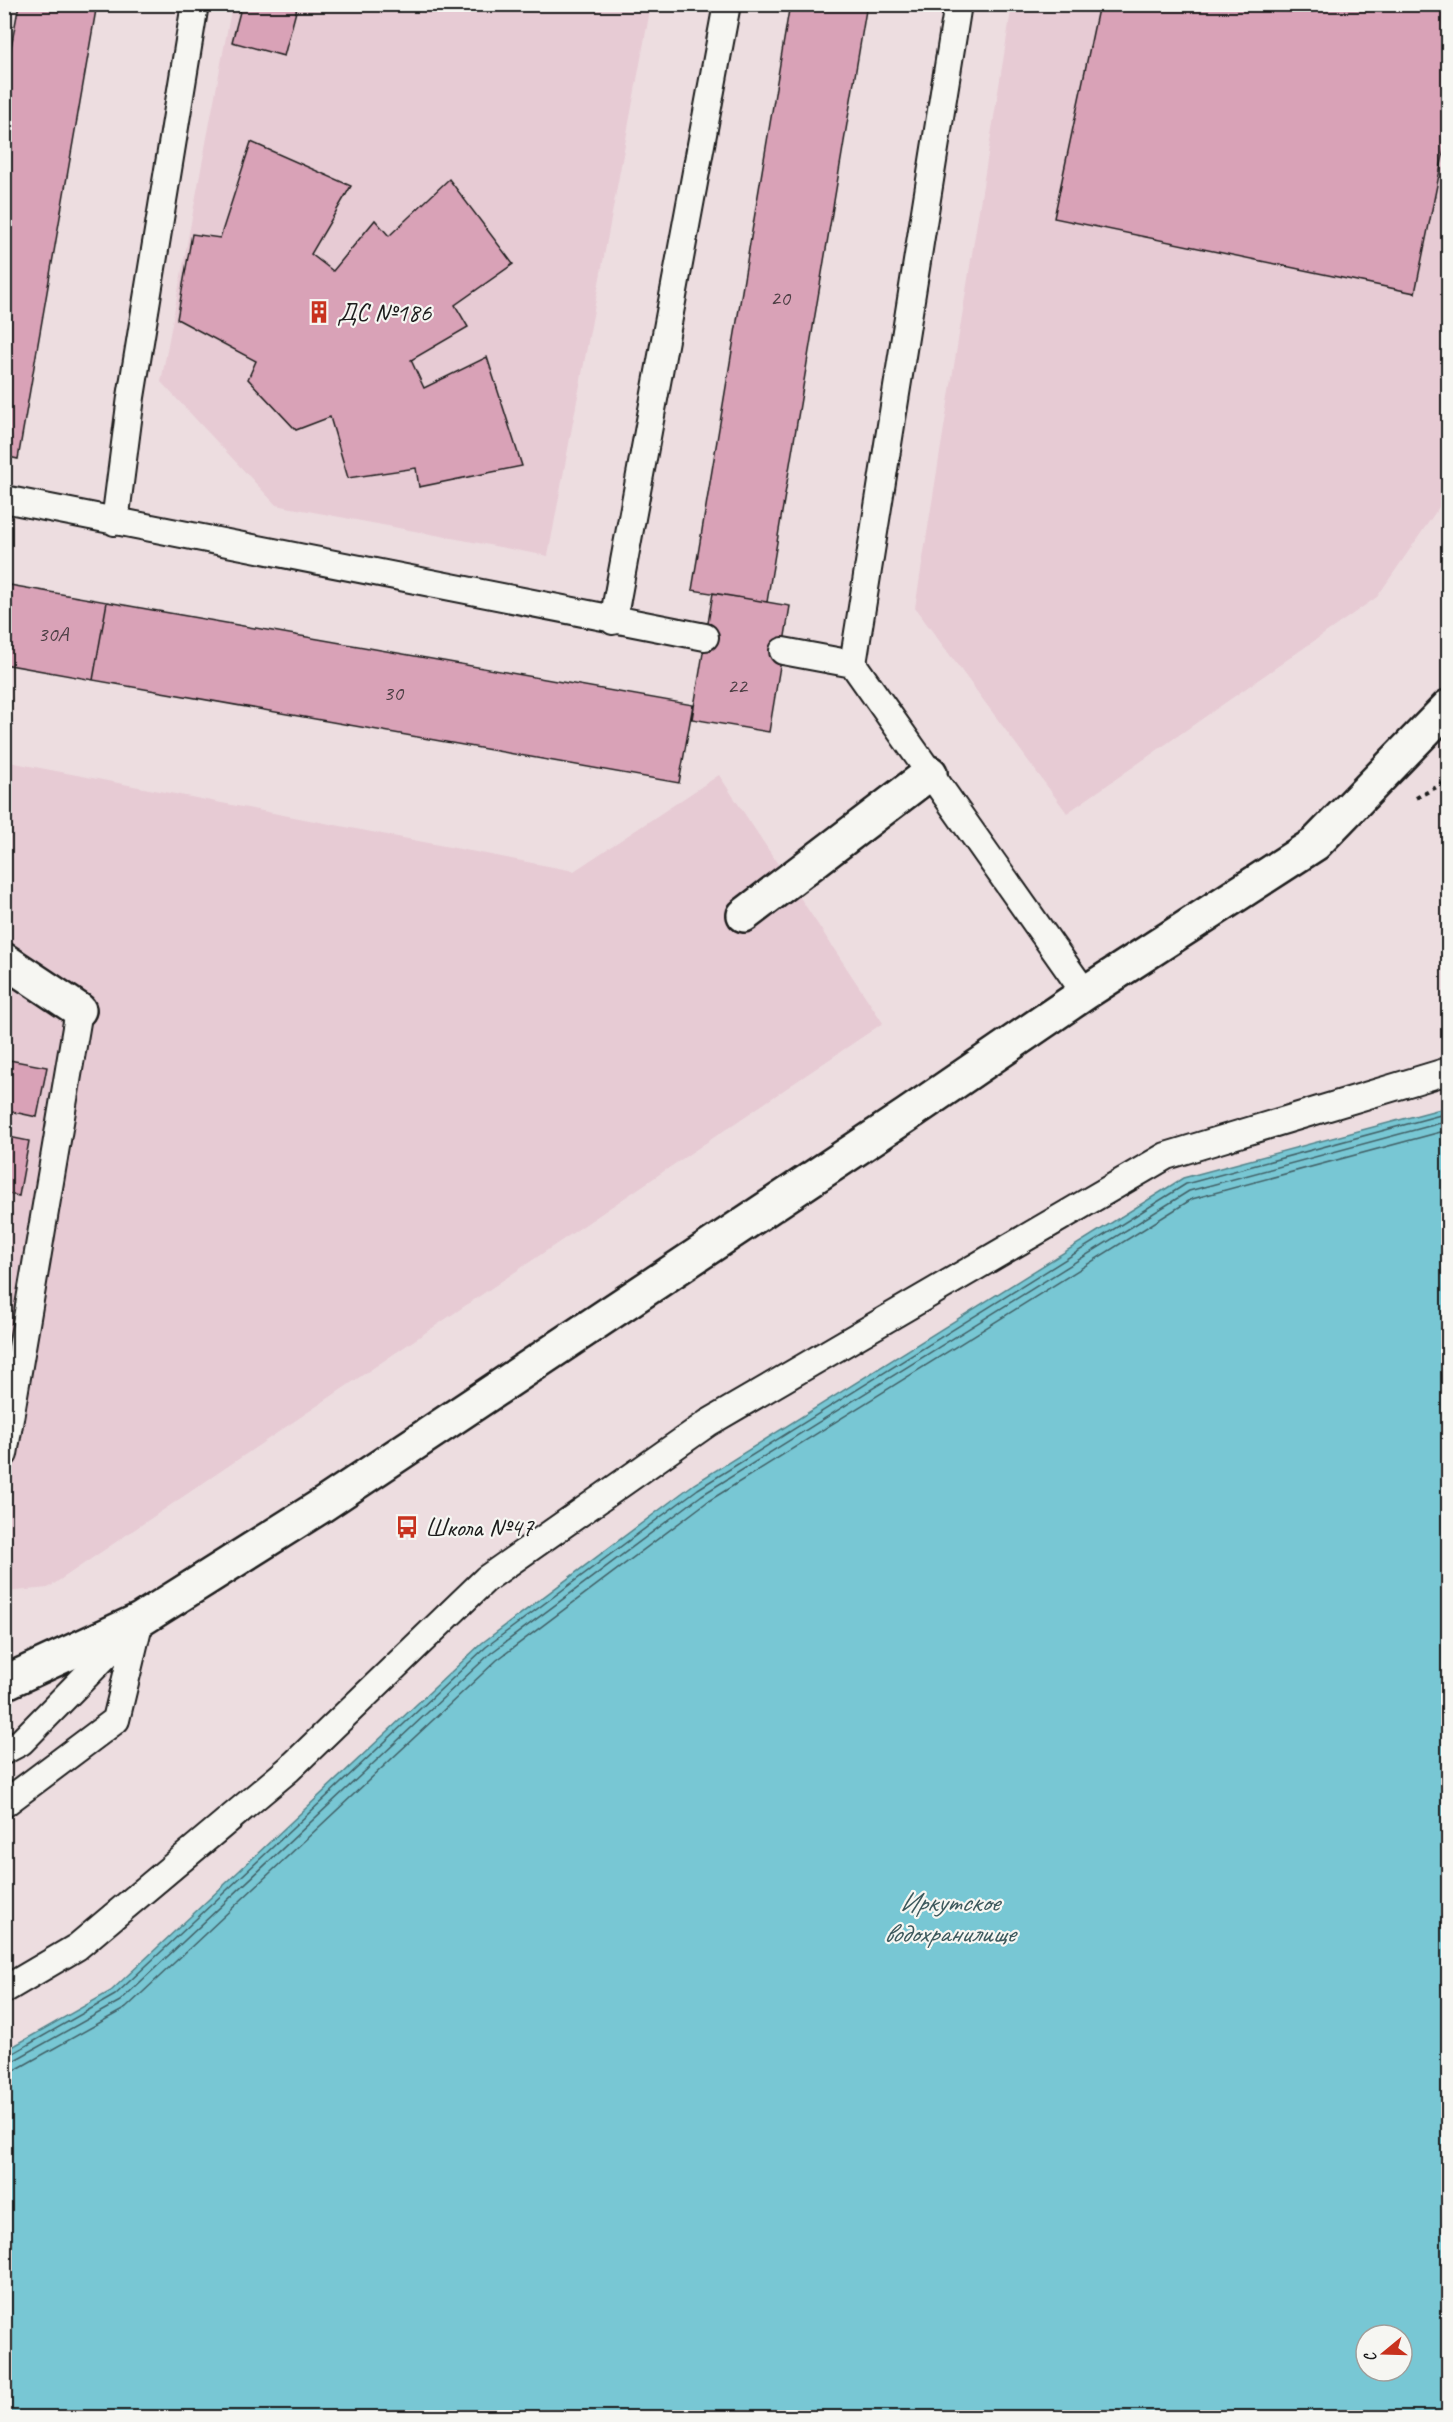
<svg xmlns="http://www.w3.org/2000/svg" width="1453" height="2422" viewBox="0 0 1453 2422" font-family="Caveat,sans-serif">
  <rect width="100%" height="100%" fill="#eddde0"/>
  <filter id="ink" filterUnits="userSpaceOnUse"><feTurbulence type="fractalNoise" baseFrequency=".0167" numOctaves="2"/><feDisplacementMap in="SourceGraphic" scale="12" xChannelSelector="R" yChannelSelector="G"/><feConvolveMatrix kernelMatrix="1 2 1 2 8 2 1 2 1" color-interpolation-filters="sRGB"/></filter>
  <g filter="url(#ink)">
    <path fill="#e7cbd4" d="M232 5H651L548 556 276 505 161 382Z
      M1012 5H1448V494L1377 597 1067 813 915 608Z
      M4 761 574 871 719 775 883 1023 48 1588 5 1592Z"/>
    <path fill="#78c7d4" stroke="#53838a" stroke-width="1.5" fill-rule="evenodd" d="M1448 1107V2417H5V2051L111 1991 482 1643 694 1484 1183 1178ZM1366 2335H1402V2371H1366Z"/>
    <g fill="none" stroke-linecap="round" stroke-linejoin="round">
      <path stroke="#416066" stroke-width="1.5" d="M4 2055H10L115 1995 486 1647 698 1489 1186 1184 1448 1113
        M4 2063 13 2061 120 2001 491 1653 702 1495 1189 1191 1448 1121
        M4 2072 17 2069 126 2008 497 1660 707 1502 1192 1199 1448 1130"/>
    </g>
    <path fill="#d9a2b7" stroke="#1c1c1c" stroke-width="1.5" d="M19 4H97L18 459 4 456V85Z
      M242 4H298L284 56 232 42Z
      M790 4H867L767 602 692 590Z
      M1099 4H1448V131L1415 293 1054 218Z
      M251 142 351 186 311 254 333 271 375 220 389 236 449 179 513 264 455 305 468 327 411 360 424 388 487 357 522 466 419 487 416 468 348 478 330 417 296 430 248 379 256 361 177 319 192 234 220 238Z
      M4 584 107 602 93 680 4 664Z
      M713 593 790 606 769 732 692 719Z
      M107 602 693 705 679 783 93 680Z
      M4 1059 47 1067 37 1117 4 1110Z
      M4 1136 29 1141 19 1196 4 1193Z"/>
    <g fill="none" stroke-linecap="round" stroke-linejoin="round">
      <g stroke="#1c1c1c" stroke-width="30">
        <path id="lane" d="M958 4 853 664 1085 993
          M4 499 705 637
          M115 522 131 397 195 4
          M613 621 727 4
          M783 651 853 664
          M4 1454 79 1010
          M4 1751 21 1742 132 1629
          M4 1804 116 1720 140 1620
          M4 1990 77 1947 289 1769 486 1579 708 1423 1166 1156 1448 1071"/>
      </g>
      <g stroke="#1c1c1c" stroke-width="38">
        <path id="street" d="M744 915 930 773
          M4 960 79 1010"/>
      </g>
      <g stroke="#1c1c1c" stroke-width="38">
        <path id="secondary" d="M4 1683 140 1620 321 1506 907 1115 1085 993 1315 844 1448 707"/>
      </g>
      <path stroke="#1c1c1c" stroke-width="4" stroke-dasharray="4.5 4.5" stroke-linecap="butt" d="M1416 798 1448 781"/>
      <use href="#lane" stroke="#f6f6f2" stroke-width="26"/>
      <use href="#street" stroke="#f6f6f2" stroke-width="33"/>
      <use href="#secondary" stroke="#f6f6f2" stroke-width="33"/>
    </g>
  </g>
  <defs>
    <g id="building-bare" transform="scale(1.8)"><path d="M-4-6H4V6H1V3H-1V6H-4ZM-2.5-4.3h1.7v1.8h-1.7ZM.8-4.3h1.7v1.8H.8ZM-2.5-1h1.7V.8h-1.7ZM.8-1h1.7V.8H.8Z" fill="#c8321e" stroke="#f6f6f2" stroke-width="2.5" paint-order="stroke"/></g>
    <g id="bus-bare" transform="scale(1.8)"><path d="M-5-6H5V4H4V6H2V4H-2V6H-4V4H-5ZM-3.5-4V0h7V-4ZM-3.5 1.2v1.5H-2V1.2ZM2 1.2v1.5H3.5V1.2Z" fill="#c8321e" stroke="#f6f6f2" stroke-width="2.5" paint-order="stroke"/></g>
  </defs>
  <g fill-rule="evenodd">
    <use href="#building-bare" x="319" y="312"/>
    <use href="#bus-bare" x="407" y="1527"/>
  </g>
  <g text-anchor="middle" stroke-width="4.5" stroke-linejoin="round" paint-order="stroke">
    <g font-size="22" fill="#4b3e43">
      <text x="780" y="305">20</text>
      <text x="53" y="641">30А</text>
      <text x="737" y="693">22</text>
      <text x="393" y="700">30</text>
    </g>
    <g font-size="26" fill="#1c1c1c" stroke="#f6f6f2" text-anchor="start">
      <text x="337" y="321">ДС №186</text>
      <text x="425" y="1536">Школа №47</text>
    </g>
    <g font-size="27" font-style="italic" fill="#3c585c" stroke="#f6f6f2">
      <text x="949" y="1911">Иркутское<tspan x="949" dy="31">водохранилище</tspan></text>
    </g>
  </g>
  <rect width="1453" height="2422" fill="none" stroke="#f6f6f2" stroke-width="24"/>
  <rect x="12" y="12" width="1429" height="2398" fill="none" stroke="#1c1c1c" stroke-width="2" filter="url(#ink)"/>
  <g transform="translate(1384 2353) rotate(251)"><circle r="28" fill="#f6f6f2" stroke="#9f9f9c" stroke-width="1.5"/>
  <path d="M0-4.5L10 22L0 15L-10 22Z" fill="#c8321e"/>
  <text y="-9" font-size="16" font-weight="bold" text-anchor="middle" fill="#1c1c1c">С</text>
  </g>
</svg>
